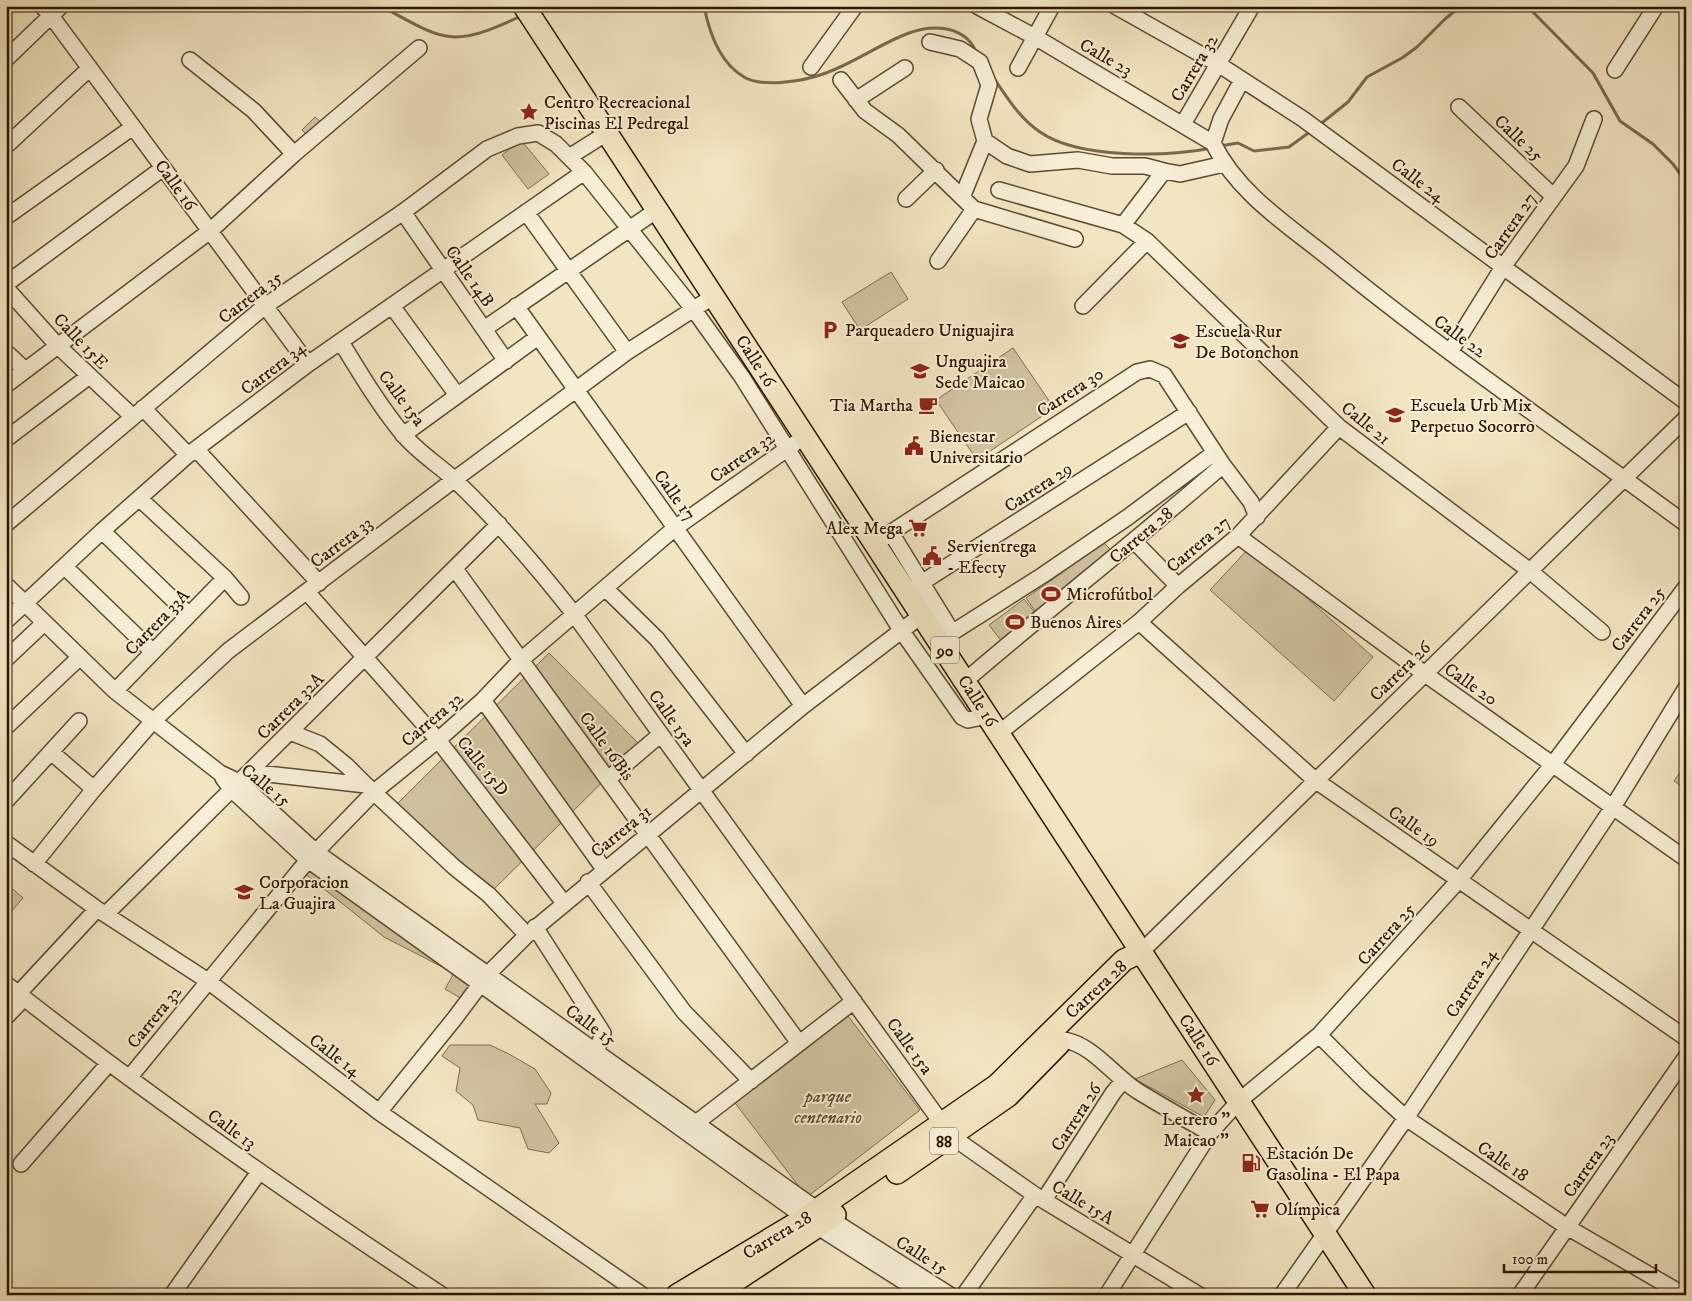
<svg xmlns="http://www.w3.org/2000/svg" width="1692" height="1301" viewBox="0 0 1692 1301" font-family="'IM FELL DW Pica',serif">
  <rect width="100%" height="100%" fill="#f2e6c2"/>
  <filter id="stains"><feTurbulence type="fractalNoise" baseFrequency=".004" numOctaves="4"/><feColorMatrix values="0 0 0 0 .2 0 0 0 0 .09 0 0 0 0 .02 0 0 0 .5 -.17"/></filter>
  <radialGradient id="worn" r=".72"><stop offset=".6" stop-color="#630" stop-opacity="0"/><stop offset="1" stop-color="#630" stop-opacity=".3"/></radialGradient>
  <path fill="#d0c3a1" stroke="#7e6c50" d="M315 117 323 124 309 137 302 130Z
    M521 140 549 174 528 189 502 155Z
    M891 272 908 299 860 330 842 302Z
    M1013 348 1054 408 977 460 936 400Z
    M1101 540 1113 552 1040 618 1026 598 1063 572Z
    M1250 547 1373 657 1334 701 1210 590Z
    M1024 599 1040 619 1006 647 989 625Z
    M549 653 640 745 487 896 396 805Z
    M1686 764V789L1674 781Z
    M310 854 482 975 469 1003 445 989 454 973 384 937 293 864Z
    M6 883 23 898 6 918Z
    M848 1016 920 1110 807 1197 735 1103Z
    M450 1045H490L509 1054 535 1069 551 1093 547 1104H535L559 1143 549 1153 528 1149 520 1128 478 1120 473 1105 456 1091 460 1068 442 1056Z
    M1182 1060 1215 1100 1204 1117 1135 1079Z"/>
  <g fill="none" stroke-linecap="round" stroke-linejoin="round">
    <path stroke="#7a684d" stroke-width="3" d="M381 6C445 41 451 49 521 16
      M704 6C709 32 720 63 744 77 762 88 804 81 823 74 853 64 879 44 909 33 933 24 966 25 977 54
      M1527 6 1593 73 1620 121 1653 144 1673 164 1686 182
      M993 77C1007 97 1019 118 1040 132 1079 159 1166 157 1212 148
      M1318 126 1348 102 1367 77 1402 58 1417 47 1445 19 1461 6
      M1220 146 1238 143 1254 151 1289 147 1311 131"/>
    <g stroke="#5d4a30" stroke-width="18">
      <path id="minor" d="M42 6 52 17 308 364
        M977 6 1035 37 1213 143
        M1115 6 1218 64 1303 119 1686 402
        M930 42 960 49 980 62 989 85 979 119 985 141 1007 156 1030 164 1078 160 1112 166H1145L1164 171
        M6 59 61 6
        M190 60 254 111 294 154
        M811 67 855 6
        M1018 68 1052 6
        M1615 70 1656 6
        M841 80 865 111 898 135 974 209 1075 239
        M856 100 905 68
        M1459 107 1553 196
        M1183 124 1252 6
        M1213 143C1238 194 1288 225 1330 259 1445 353 1567 436 1686 524
        M1213 143 1221 119 1242 80
        M6 146 90 68
        M569 157 607 133
        M999 190 1123 225 1147 241 1339 427 1530 571 1602 632
        M963 195 985 141
        M906 199 936 170
        M403 212 506 361
        M526 212 627 352
        M6 217 133 127
        M1123 225 1164 171 1180 174 1224 164
        M938 261 974 209
        M6 284 163 168
        M6 288 57 345 132 416
        M392 306 457 395
        M516 306 803 706
        M1083 306 1147 241
        M484 329 657 210
        M341 342C360 373 379 405 402 433 417 452 439 465 456 481 499 522 537 567 574 614L951 1136 1035 1195 1199 1295
        M6 352 24 369
        M1450 352 1503 267 1576 166 1594 119
        M6 385 210 231 294 154 419 48
        M143 408 188 455
        M403 435 538 337
        M6 439 88 377
        M196 449 319 583
        M140 499 225 578 241 597
        M6 524 265 306 403 212 487 149 518 136 538 133 556 144 584 172 694 310 742 377 901 630 962 717 968 720 988 716
        M102 531 189 615
        M891 533 952 632
        M1238 536 1425 674 1686 859
        M1135 542 1178 586
        M875 543 1137 372 1150 369 1164 375 1223 465 1251 502 1257 517
        M65 567 153 652
        M455 569 799 1043
        M6 585 115 691 220 773 239 782 316 852 829 1218 950 1295
        M606 589 657 639 746 754
        M307 592 438 740 564 903
        M907 592 1189 412
        M6 621 102 531 188 455 308 364 584 172
        M1139 622 1315 780 1686 1038
        M939 641 1043 575 1128 517 1214 453
        M6 659 43 624
        M965 681C1050 608 1138 539 1223 465
        M115 691 225 578
        M483 700 604 869
        M6 727 79 658
        M290 732 320 744 347 766 366 785
        M999 733 1139 622 1178 586 1238 536 1339 427
        M51 752 94 789
        M250 772 366 785 454 867 489 895 527 935
        M223 778 232 790 308 860 818 1227 925 1295
        M608 779 661 734
        M6 801 79 721
        M6 843 97 909 208 981 379 1112 642 1295
        M34 864 94 789 152 722 228 651 455 479 627 352 714 296
        M588 882 684 1012 751 1081
        M106 914 499 524
        M535 927 603 1033 596 1052
        M1141 952 1686 418
        M6 984C147 1095 293 1197 442 1295
        M18 994 97 909
        M6 1017 24 998
        M1319 1035 1365 1081 1406 1118 1567 1227 1684 1295
        M1064 1040C1093 1045 1112 1074 1136 1090 1160 1105 1185 1119 1210 1133
        M129 1078 308 860 374 792 438 740 483 700 521 660 675 528 794 444
        M379 1112 455 1018 488 974 527 935 803 706 922 615
        M696 1123 854 1001
        M21 1164 109 1063
        M1044 1200 1113 1093 1123 1081
        M172 1295 259 1172
        M964 1295 1035 1195
        M1107 1295 1210 1133 1239 1101 1319 1035 1459 880 1553 764 1686 587
        M1282 1295 1406 1118 1613 807 1686 688
        M1520 1295 1686 1057"/>
    </g>
    <g stroke="#2b1600" stroke-width="24">
      <path id="highway" d="M524 6 1365 1295
        M897 1173 1008 1096 1059 1044
        M677 1295 805 1218 997 1085 1124 960 1141 952
        M714 1295 835 1215"/>
    </g>
    <use href="#minor" stroke="#f7efd7" stroke-width="15"/>
    <use href="#highway" stroke="#f2e6c2" stroke-width="21"/>
  </g>
  <defs>
    <g id="sight-bare" transform="scale(1.5)"><path d="M0-6L1.8-2.2L6-1.7L2.9 1.2L3.7 5.4L0 3.3L-3.7 5.4L-2.9 1.2L-6-1.7L-1.8-2.2Z" fill="#8f2418" stroke="#f7efd7" stroke-width="2.5" paint-order="stroke"/></g>
    <g id="parking-bare" transform="scale(1.5)"><path d="M-3.5-5.5H1a3.5 3.5 0 0 1 0 7H-1V5.5H-3.5ZM-1-3.4V-.6H.8a1.4 1.4 0 0 0 0-2.8Z" fill="#8f2418" stroke="#f7efd7" stroke-width="2.5" paint-order="stroke"/></g>
    <g id="school-bare" transform="scale(1.5)"><path d="M0-5L7-2L0 1L-7-2ZM-4 1L0 2.5L4 1V4Q0 6-4 4Z" fill="#8f2418" stroke="#f7efd7" stroke-width="2.5" paint-order="stroke"/></g>
    <g id="university-bare" transform="scale(1.5)"><path d="M0-5L7-2L0 1L-7-2ZM-4 1L0 2.5L4 1V4Q0 6-4 4Z" fill="#8f2418" stroke="#f7efd7" stroke-width="2.5" paint-order="stroke"/></g>
    <g id="cafe-bare" transform="scale(1.5)"><path d="M-5.5-4.5H6V0H3Q3 3.5 0 3.5H-2.5Q-5.5 3.5-5.5 0ZM3-3.2v2h1.7v-2ZM-6 4.5H4V6H-6Z" fill="#8f2418" stroke="#f7efd7" stroke-width="2.5" paint-order="stroke"/></g>
    <g id="civic-bare" transform="scale(1.5)"><path d="M-.6-6.5H3V-4.5H.6V-3L4-1V1h2V6H-6V1h2V-1L-.6-3ZM-1.2 2.5V6h2.4V2.5Z" fill="#8f2418" stroke="#f7efd7" stroke-width="2.5" paint-order="stroke"/></g>
    <g id="supermarket-bare" transform="scale(1.5)"><path d="M-6-5.5h2.5l.6 2H6L4.5 2H-2.5L-4.4-4H-6ZM-1.5 3.2a1.3 1.3 0 1 0 .1 0ZM3 3.2a1.3 1.3 0 1 0 .1 0Z" fill="#8f2418" stroke="#f7efd7" stroke-width="2.5" paint-order="stroke"/></g>
    <g id="stadium-bare" transform="scale(1.5)"><path d="M0-5a6.5 5 0 1 0 0 10a6.5 5 0 1 0 0-10ZM-3.5-1.8h7v3.6h-7Z" fill="#8f2418" stroke="#f7efd7" stroke-width="2.5" paint-order="stroke"/></g>
    <g id="fuel-bare" transform="scale(1.5)"><path d="M-5.5-6h7V0h2V4h1.3V-2.5L3-4.5l.8-.8L6-3V5H2.5V1h-1V6h-7ZM-4.2-4.7v3.2H.2V-4.7Z" fill="#8f2418" stroke="#f7efd7" stroke-width="2.5" paint-order="stroke"/></g>
  </defs>
  <g fill-rule="evenodd">
    <use href="#sight-bare" x="529" y="112"/>
    <use href="#parking-bare" x="830" y="330"/>
    <use href="#school-bare" x="1180" y="341"/>
    <use href="#university-bare" x="920" y="371"/>
    <use href="#cafe-bare" x="928" y="405"/>
    <use href="#school-bare" x="1395" y="415"/>
    <use href="#civic-bare" x="914" y="446"/>
    <use href="#supermarket-bare" x="918" y="528"/>
    <use href="#civic-bare" x="932" y="556"/>
    <use href="#stadium-bare" x="1051" y="594"/>
    <use href="#stadium-bare" x="1015" y="622"/>
    <use href="#school-bare" x="244" y="892"/>
    <use href="#sight-bare" x="1196" y="1095"/>
    <use href="#fuel-bare" x="1251" y="1163"/>
    <use href="#supermarket-bare" x="1260" y="1209"/>
  </g>
  <g text-anchor="middle" stroke-width="4" stroke-linejoin="round" paint-order="stroke">
    <g fill="#f7efd7" stroke="#685740" stroke-width="1">
      <rect x="931" y="636.5" width="28" height="27" rx="4"/>
      <rect x="930" y="1127.5" width="28" height="27" rx="4"/>
    </g>
    <g font-size="16" font-weight="bold" fill="#2b1600">
      <text x="945" y="656">90</text>
      <text x="944" y="1147">88</text>
    </g>
    <g font-size="18" fill="#2b1600" stroke="#f7efd7">
      <text transform="translate(1106 57) rotate(30)" y="6">Calle 23</text>
      <text transform="translate(1194 68) rotate(-59)" y="6">Carrera 32</text>
      <text transform="translate(1519 138) rotate(43)" y="6">Calle 25</text>
      <text transform="translate(1418 180) rotate(37)" y="6">Calle 24</text>
      <text transform="translate(176 185) rotate(54)" y="6">Calle 16</text>
      <text transform="translate(1510 226) rotate(-55)" y="6">Carrera 27</text>
      <text transform="translate(470 276) rotate(55)" y="6">Calle 14B</text>
      <text transform="translate(250 297) rotate(-37)" y="6">Carrera 35</text>
      <text transform="translate(1460 336) rotate(36)" y="6">Calle 22</text>
      <text transform="translate(81 341) rotate(46)" y="6">Calle 15E</text>
      <text transform="translate(756 361) rotate(57)" y="6">Calle 16</text>
      <text transform="translate(273 368) rotate(-37)" y="6">Carrera 34</text>
      <text transform="translate(1070 392) rotate(-33)" y="6">Carrera 30</text>
      <text transform="translate(402 398) rotate(53)" y="6">Calle 15a</text>
      <text transform="translate(1366 423) rotate(39)" y="6">Calle 21</text>
      <text transform="translate(742 457) rotate(-35)" y="6">Carrera 32</text>
      <text transform="translate(1038 487) rotate(-33)" y="6">Carrera 29</text>
      <text transform="translate(675 495) rotate(54)" y="6">Calle 17</text>
      <text transform="translate(1141 535) rotate(-40)" y="6">Carrera 28</text>
      <text transform="translate(341 542) rotate(-37)" y="6">Carrera 33</text>
      <text transform="translate(1198 544) rotate(-40)" y="6">Carrera 27</text>
      <text transform="translate(1638 619) rotate(-53)" y="6">Carrera 25</text>
      <text transform="translate(157 622) rotate(-46)" y="6">Carrera 33A</text>
      <text transform="translate(1400 671) rotate(-44)" y="6">Carrera 26</text>
      <text transform="translate(1471 684) rotate(35)" y="6">Calle 20</text>
      <text transform="translate(978 701) rotate(57)" y="6">Calle 16</text>
      <text transform="translate(290 706) rotate(-45)" y="6">Carrera 32A</text>
      <text transform="translate(672 718) rotate(54)" y="6">Calle 15a</text>
      <text transform="translate(432 719) rotate(-40)" y="6">Carrera 32</text>
      <text transform="translate(607 746) rotate(54)" y="6">Calle 16Bis</text>
      <text transform="translate(483 766) rotate(51)" y="6">Calle 15D</text>
      <text transform="translate(266 785) rotate(39)" y="6">Calle 15</text>
      <text transform="translate(1414 826) rotate(35)" y="6">Calle 19</text>
      <text transform="translate(621 831) rotate(-39)" y="6">Carrera 31</text>
      <text transform="translate(1386 934) rotate(-48)" y="6">Carrera 25</text>
      <text transform="translate(1471 983) rotate(-57)" y="6">Carrera 24</text>
      <text transform="translate(1096 989) rotate(-43)" y="6">Carrera 28</text>
      <text transform="translate(154 1017) rotate(-51)" y="6">Carrera 32</text>
      <text transform="translate(591 1025) rotate(36)" y="6">Calle 15</text>
      <text transform="translate(1199 1040) rotate(57)" y="6">Calle 16</text>
      <text transform="translate(910 1046) rotate(54)" y="6">Calle 15a</text>
      <text transform="translate(335 1055) rotate(37)" y="6">Calle 14</text>
      <text transform="translate(1076 1117) rotate(-57)" y="6">Carrera 26</text>
      <text transform="translate(232 1129) rotate(36)" y="6">Calle 13</text>
      <text transform="translate(1503 1161) rotate(34)" y="6">Calle 18</text>
      <text transform="translate(1588 1165) rotate(-55)" y="6">Carrera 23</text>
      <text transform="translate(1083 1202) rotate(31)" y="6">Calle 15A</text>
      <text transform="translate(777 1235) rotate(-31)" y="6">Carrera 28</text>
      <text transform="translate(922 1255) rotate(32)" y="6">Calle 15</text>
    </g>
    <g font-size="18" fill="#2b1600" stroke="#f7efd7" text-anchor="start">
      <text x="544" y="108">Centro Recreacional<tspan x="544" dy="21">Piscinas El Pedregal</tspan></text>
      <text x="845" y="336">Parqueadero Uniguajira</text>
      <text x="1195" y="337">Escuela Rur<tspan x="1195" dy="21">De Botonchon</tspan></text>
      <text x="935" y="367">Unguajira<tspan x="935" dy="21">Sede Maicao</tspan></text>
      <text x="913" y="411" text-anchor="end">Tia Martha</text>
      <text x="1410" y="411">Escuela Urb Mix<tspan x="1410" dy="21">Perpetuo Socorro</tspan></text>
      <text x="929" y="442">Bienestar<tspan x="929" dy="21">Universitario</tspan></text>
      <text x="903" y="534" text-anchor="end">Alex Mega</text>
      <text x="947" y="552">Servientrega<tspan x="947" dy="21">- Efecty</tspan></text>
      <text x="1066" y="600">Microfútbol</text>
      <text x="1030" y="628">Buenos Aires</text>
      <text x="259" y="888">Corporacion<tspan x="259" dy="21">La Guajira</tspan></text>
      <text x="1196" y="1125" text-anchor="middle">Letrero "<tspan x="1196" dy="21">Maicao "</tspan></text>
      <text x="1266" y="1159">Estación De<tspan x="1266" dy="21">Gasolina - El Papa</tspan></text>
      <text x="1275" y="1215">Olímpica</text>
    </g>
    <g font-size="18" font-style="italic" fill="#5d4a30" stroke="#f7efd7">
      <text x="828" y="1102">parque<tspan x="828" dy="21">centenario</tspan></text>
    </g>
  </g>
  <rect width="1692" height="1301" fill="none" stroke="#f2e6c2" stroke-width="25"/>
  <rect x="8" y="8" width="1677" height="1286" fill="none" stroke="#2b1600" stroke-width="2.5"/>
  <rect x="12" y="12" width="1667" height="1276" fill="none" stroke="#2b1600"/>
  <path d="M1504 1264v8h152v-8" fill="none" stroke="#2b1600" stroke-width="2.5"/>
  <text x="1512" y="1264" font-size="15" fill="#2b1600" stroke="#f7efd7" stroke-width="4" paint-order="stroke">100 m</text>
  <rect width="100%" height="100%" filter="url(#stains)"/>
  <rect width="100%" height="100%" fill="url(#worn)"/>
</svg>
